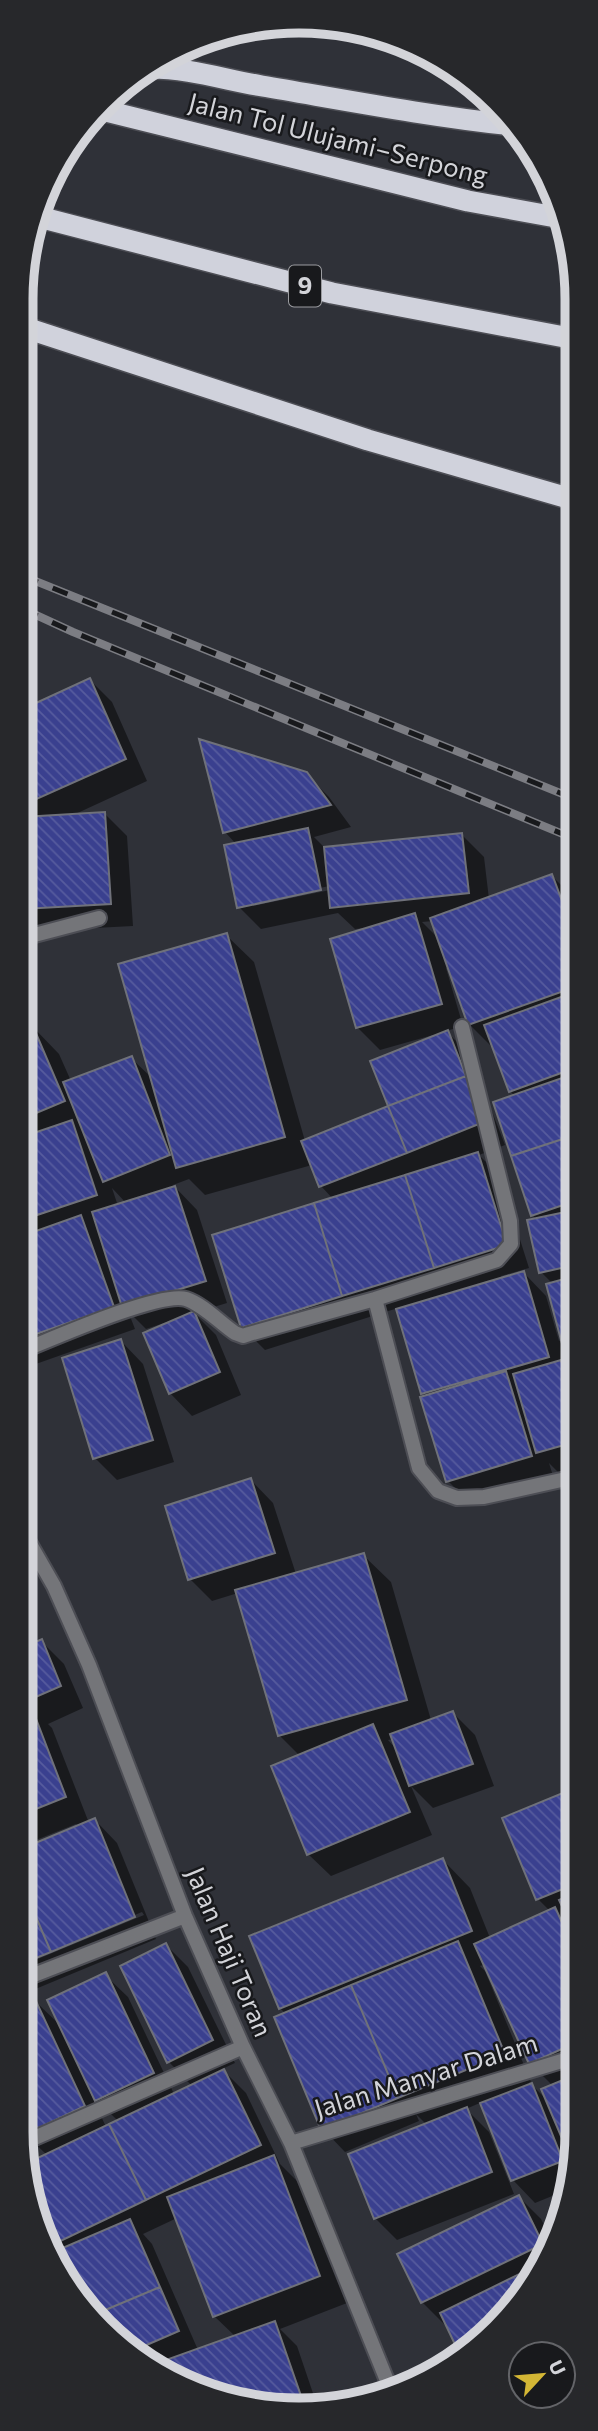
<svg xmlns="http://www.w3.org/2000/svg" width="598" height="2431" viewBox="0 0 598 2431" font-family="Commissioner,sans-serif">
  <defs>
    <pattern id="building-back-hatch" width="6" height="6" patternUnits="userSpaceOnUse" patternTransform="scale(1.75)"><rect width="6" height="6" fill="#3a408f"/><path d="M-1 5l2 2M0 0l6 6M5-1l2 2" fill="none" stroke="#565b9e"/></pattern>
  </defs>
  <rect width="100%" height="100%" fill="#2f3138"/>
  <path fill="#0007" fill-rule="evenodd" d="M90 680 112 702 147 781 71 816 105 814 127 836 133 926 38 931 25 918 23 919V711Z
    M306 774 329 797 351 827 314 837 326 849 462 835 484 857 489 899 552 876 575 899V1470L560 1474 549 1463 554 1479 470 1503 448 1481 426 1397 423 1393 398 1308 265 1350 242 1327 333 1199 321 1186 312 1165 205 1195 189 1179 173 1185 197 1210 227 1303 194 1313 216 1335 241 1395 192 1416 170 1393 164 1323 146 1329 128 1311 135 1329 33 1365 22 1354V1015L28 1028 32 1026 59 1054 71 1081 131 1058 153 1079 226 935 254 962 305 1141 391 1107 434 1037 433 1035 380 1050 358 1028 332 940 365 930V928L355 929 338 913 261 929 239 907 237 845 225 832ZM329 886 330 890 253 906V903ZM433 921 440 940 422 922ZM449 967 469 1024 495 1050 510 1091 515 1096 532 1215 538 1220 541 1272 553 1284 563 1340 559 1341 546 1296 524 1273 502 1279 501 1276 529 1268 500 1176 479 1155 505 1145 470 1055 446 1031 463 1026 446 968ZM112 1188 126 1203 118 1206Z
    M121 1341 143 1364 174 1462 117 1480 95 1458Z
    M251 1480 273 1503 296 1574 363 1555 391 1582 431 1720 453 1713 475 1735 494 1786 433 1808 411 1786 432 1835 331 1876 308 1854 300 1756 279 1735 238 1593 212 1601 190 1579ZM393 1739 398 1751 388 1740Z
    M41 1641 64 1664 83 1708 48 1724 52 1728 89 1823 95 1820 117 1843 156 1939 21 1995V1966L144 1915 142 1912 21 1962 78 1827 76 1824 21 1846 22 1649Z
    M575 1790V2169L567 2190 535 2203 513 2180 482 2102 466 2109 489 2132 514 2194 397 2240 375 2218 427 2125 416 2114 419 2121 345 2152 323 2129 286 2014 280 2008 443 1860 470 1888 490 1938 550 1911 538 1899ZM569 1918 573 1928 565 1919ZM486 1964 530 2063 553 2086 548 2101 529 2082H531L485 1971 480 1966Z
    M166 1945 188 1967 235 2063 222 2069 246 2093 280 2164 301 2185 347 2303 280 2329 297 2346 317 2405 280 2409 176 2381 170 2377 167 2368 161 2370 90 2316 42 2238 47 2155 25 2134 35 2001 62 2027 105 1975 128 1997 174 2094 192 2086 169 2062 122 1966ZM91 2094 118 2121 106 2127ZM177 2218 214 2316 236 2337 198 2350 152 2244 143 2234Z
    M519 2197 541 2219 551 2239 540 2271 469 2352 462 2356 447 2324 445 2325 422 2302 399 2255Z"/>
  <path fill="url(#building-back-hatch)" stroke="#6f717a" stroke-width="2" d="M90 678 126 759 23 805V709Z
    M199 739 307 772 331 805 223 833Z
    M105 812 111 904 23 909V817Z
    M308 828 321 890 237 908 224 845Z
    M462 833 469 893 330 908 324 847Z
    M552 874 575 936V987L468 1025 430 918Z
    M415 913 442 1004 356 1028 330 939Z
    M227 933 285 1137 176 1168 118 964Z
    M575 992V1068L509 1092 484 1025Z
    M32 1024 65 1101 22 1119V1028Z
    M448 1030 466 1076 388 1106 370 1061Z
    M132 1056 170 1155 103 1182 63 1082Z
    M574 1074 575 1135 511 1156 493 1102Z
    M466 1076 484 1122 407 1153 388 1106Z
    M388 1106 407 1153 319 1187 301 1141Z
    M72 1120 97 1195 22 1220V1137Z
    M575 1135V1201L531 1216 511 1156Z
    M478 1152 507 1245 434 1268 405 1175Z
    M405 1175 434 1268 342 1296 314 1203Z
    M175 1186 206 1281 122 1307 92 1212Z
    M314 1203 342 1296 241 1328 212 1235Z
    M575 1210V1265L539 1273 527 1220Z
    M81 1215 114 1307 22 1339V1236Z
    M524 1271 549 1357 421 1394 396 1309Z
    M575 1276V1381H572L546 1284Z
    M194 1311 220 1372 169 1394 143 1333Z
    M121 1339 153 1440 93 1459 62 1358Z
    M561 1360 575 1407V1442L536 1453 513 1374Z
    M506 1371 532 1456 446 1482 420 1397Z
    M251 1478 275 1553 188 1580 165 1506Z
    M364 1553 407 1700 278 1736 235 1590Z
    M42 1639 61 1686 22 1703V1648Z
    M30 1703 66 1797 21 1815 22 1707Z
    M453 1711 473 1764 409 1786 390 1734Z
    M373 1724 410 1812 307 1855 271 1766Z
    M575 1788V1884L536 1900 502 1818Z
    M95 1818 135 1917 51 1952 21 1882V1849Z
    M443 1858 472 1931 279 2009 249 1936Z
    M21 1882 51 1952 21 1964Z
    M575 1893V1934L559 1900Z
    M555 1907 575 1951V2043L529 2064 474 1944Z
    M458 1941 505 2054 398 2098 351 1985Z
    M166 1943 213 2040 167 2063 120 1966Z
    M106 1972 154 2073 95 2101 47 2000Z
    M351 1985 398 2098 321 2130 274 2017Z
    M35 1999 85 2106 24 2135 21 2129V2005Z
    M224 2069 261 2145 146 2200 109 2124Z
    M575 2075V2169L541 2089Z
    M532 2083 563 2161 511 2181 480 2103Z
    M467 2107 492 2172 374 2219 348 2154Z
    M109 2124 146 2200 48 2247 42 2238 27 2163Z
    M274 2155 320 2276 213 2317 167 2197Z
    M519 2195 543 2244 421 2303 397 2254Z
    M130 2219 160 2287 91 2316 51 2253Z
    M542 2263 540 2271 469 2352 461 2357 440 2313Z
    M160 2287 179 2331 135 2350 91 2316Z
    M275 2321 301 2396 270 2407 176 2381 168 2375 163 2361Z
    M301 2396 304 2406 280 2409 270 2407Z"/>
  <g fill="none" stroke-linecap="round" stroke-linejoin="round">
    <g stroke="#4d4e55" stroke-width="18">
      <path id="street" d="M23 938 99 918
        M375 1299 419 1468 438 1491 457 1498 484 1497 575 1477
        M22 1351C52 1339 160 1291 186 1299 204 1305 220 1323 235 1333L243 1336 249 1334 375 1299 497 1260 511 1244 510 1221 462 1027
        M22 1530 54 1586 89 1665 185 1916 243 2047 291 2143 392 2393
        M21 1980 185 1916
        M23 2143 243 2047
        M291 2143 575 2057"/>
    </g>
    <g stroke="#4d4e55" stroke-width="24">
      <path id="highway" d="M151 68C188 68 226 80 262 86 345 100 428 116 512 125
        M102 110 468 201 561 218
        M39 217 332 293 575 339
        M23 327 368 440 575 500"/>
    </g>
    <use href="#street" stroke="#747579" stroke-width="14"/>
    <use href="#highway" stroke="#d0d2dc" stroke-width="21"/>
    <g stroke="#7c7d83" stroke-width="8">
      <path id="rail" d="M23 576 575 799
        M23 609 73 632 575 839"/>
    </g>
    <use href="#rail" stroke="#18191c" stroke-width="5" stroke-dasharray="16" stroke-linecap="butt"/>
  </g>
  <g text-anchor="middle" stroke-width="5" stroke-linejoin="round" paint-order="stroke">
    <rect fill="#18191c" stroke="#9b9ca0" stroke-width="2" x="289" y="265.5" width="32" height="41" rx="5"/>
    <g font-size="24" font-weight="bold" fill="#d3d4d9">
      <text x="305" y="294">9</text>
    </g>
    <g font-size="26" fill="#d3d4d9" stroke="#18191c">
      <text transform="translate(338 139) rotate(14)" y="9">Jalan Tol Ulujami–Serpong</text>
      <text transform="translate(229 1952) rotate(67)" y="9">Jalan Haji Toran</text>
      <text transform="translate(426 2076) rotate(-17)" y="9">Jalan Manyar Dalam</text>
    </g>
  </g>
  <path d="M0 0H598V2431H0ZM299 33H299A266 266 0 0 1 565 299V2132A266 266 0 0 1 299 2398H299A266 266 0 0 1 33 2132V299A266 266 0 0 1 299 33Z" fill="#27282b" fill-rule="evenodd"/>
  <path fill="none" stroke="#d3d4d9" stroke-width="9" d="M299 33H299A266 266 0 0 1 565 299V2132A266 266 0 0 1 299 2398H299A266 266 0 0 1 33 2132V299A266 266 0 0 1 299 33Z"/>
  <g transform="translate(542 2375) rotate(64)"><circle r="33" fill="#18191c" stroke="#636468" stroke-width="2"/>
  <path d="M0-5L12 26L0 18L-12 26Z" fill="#d3b635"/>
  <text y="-10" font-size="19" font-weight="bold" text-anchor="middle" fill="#d3d4d9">U</text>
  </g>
</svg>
